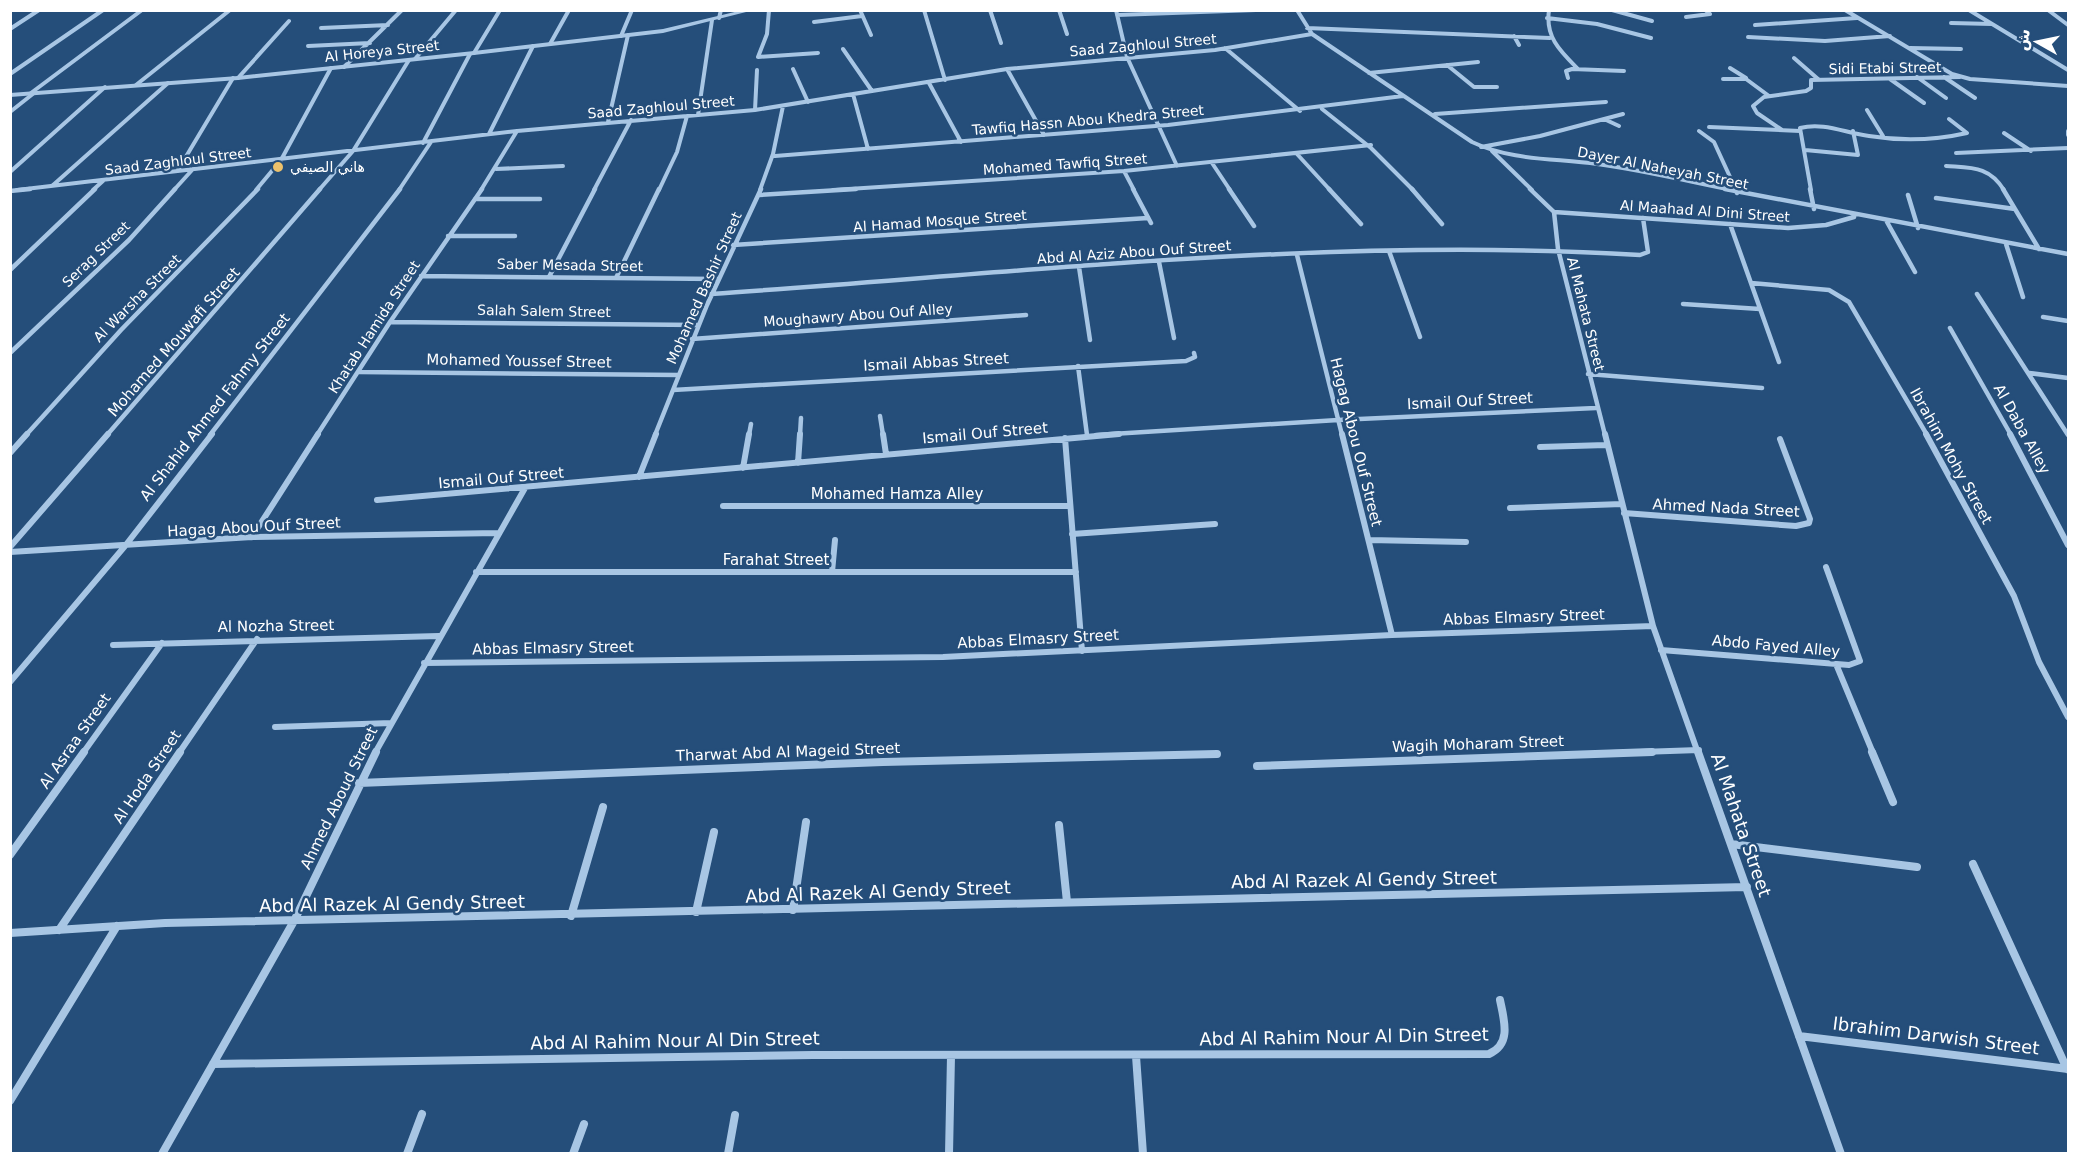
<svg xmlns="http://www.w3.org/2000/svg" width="2079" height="1164" viewBox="0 0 2079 1164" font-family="'DejaVu Sans','Noto Sans Arabic',sans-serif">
  <rect width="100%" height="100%" fill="#254e7a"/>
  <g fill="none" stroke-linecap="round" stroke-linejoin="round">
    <path stroke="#a8c6e4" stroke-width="4" d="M769 10 767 34 758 57 818 53
      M860 10 871 35
      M924 10 945 80
      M990 10 1001 43
      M1059 10 1067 34
      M1116 10 1127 57 1177 166
      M1297 10 1312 34 1472 142C1512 161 1554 158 1597 164 1642 170 1687 181 1732 190
      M1549 10C1545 37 1560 51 1578 69
      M1612 10 1652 21
      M1845 10 1952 74 1970 79 2068 86
      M1969 10 2068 70
      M2048 10 2068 25
      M1117 15 1256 10
      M1686 17 1710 14 1705 10
      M719 18 721 10
      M1547 18 1597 24 1651 38
      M814 22 862 16
      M1951 23 1992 24
      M1755 25 1857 18
      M321 28 388 25
      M1307 28 1550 38
      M10 29 39 10
      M621 36 632 10
      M1514 36 1519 45
      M1748 37 1825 41 1890 36
      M550 44 569 10
      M308 46 370 43
      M1225 48 1300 111
      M1910 48 1961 49
      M843 49 872 91
      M474 53 500 10
      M1794 58 1818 79
      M415 59 456 10
      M1447 65 1474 87H1497
      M344 67 402 10
      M1730 68 1746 78
      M793 69 808 102
      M1007 69 1044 135
      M1369 73 1478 62
      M10 74 103 10
      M1917 77 1946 98
      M1944 77 1975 98
      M238 78 289 21
      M1568 78 1566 71 1572 69 1624 71
      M1723 79H1746L1769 96
      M1890 79 1924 103
      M929 83 961 142
      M136 85 230 10
      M31 93 142 10
      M853 94 868 149
      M1322 109 1371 148 1413 190
      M755 110 757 70
      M1867 110 1883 136
      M10 112 34 93
      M1435 114 1606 102
      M698 115 712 20
      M1604 119 1619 126
      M608 122 628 35
      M1709 127 1800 131
      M1782 130 1757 113 1753 106 1764 97 1806 91 1811 88V80L1960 77
      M1699 131 1714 142 1736 190
      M2068 131V135
      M2004 133 2031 151
      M489 134 533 46
      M423 143 470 54
      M1481 147 1540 136 1623 114
      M1805 150 1858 155 1853 131
      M1492 151 1532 190
      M1956 153 2068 148
      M1297 154 1330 190
      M775 156 1168 125 1403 96
      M1212 163 1230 190
      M1946 166C1972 168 1989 166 2004 190
      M496 169 563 166
      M178 170 233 78
      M1124 171 1134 190
      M10 172 105 87
      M52 186 168 83
      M17 190 517 131 755 110 1007 69 1215 50 1312 34
      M93 190 104 180
      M174 190 193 169
      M256 190 281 160 331 68
      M319 190 353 151 409 60
      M399 190 431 142
      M481 190 517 131
      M594 190 631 120
      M659 190 677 152 687 116
      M760 190 773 154 783 106
      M833 190 1124 171 1371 145
      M1811 190 1800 128C1824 122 1845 133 1869 136 1900 141 1936 140 1967 133L1949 119"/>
    <path stroke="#a8c6e4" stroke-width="4.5" d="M1133 189 1151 223
      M1229 189 1254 226
      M1329 189 1361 224
      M1412 189 1442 224
      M1530 189 1554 212 1558 249 1605 435
      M1725 189 2068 254
      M1735 189 1737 193
      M1810 189 1814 209
      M2003 189 2039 249
      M10 191 30 189
      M759 195 856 189
      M1908 195 1918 228
      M1936 198 2015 209
      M475 199H540
      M1554 212 1788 228 1826 225 1854 217
      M1887 222 1915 272
      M1730 224 1779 362
      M448 236H515
      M2006 244 2023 297
      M733 245 1148 218
      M1389 251 1420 337
      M1297 255 1342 435
      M1159 262 1174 338
      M1079 267 1090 340
      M10 270 95 189
      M421 276 718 279
      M549 277 595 189
      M616 278 659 189
      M1751 283 1829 290 1849 302 1927 435
      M711 294C1017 273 1334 236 1640 255L1648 252 1643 218
      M1977 294 2068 435
      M1683 304 1760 309
      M2043 317 2068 321
      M390 322 698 325
      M1950 328 2011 435
      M692 339 1026 315
      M10 353 129 240 175 189
      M1078 366 1087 435
      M359 372 679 375
      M2029 373 2068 378
      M1588 374 1762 388
      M673 390 1186 361 1195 357 1194 353
      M880 416 883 435
      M26 435 121 330 258 189
      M107 435 320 189
      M210 435 400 189
      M317 435 390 322 482 189
      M655 435 707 305 761 189
      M749 435 751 424
      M800 435 801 418
      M1096 435 1338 420 1596 408"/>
    <path stroke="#a8c6e4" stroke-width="6" d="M883 434 886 454
      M1342 434 1392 635
      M1605 434 1653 626 1698 753
      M1926 434 2014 596 2039 662 2068 717
      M2010 434 2068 545
      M1065 438 1082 651
      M1540 447 1606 445
      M10 453 27 434
      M798 463 800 434
      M743 468 749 434
      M639 477 656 434
      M377 500 1119 434
      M723 506H1070
      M1510 508 1622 504
      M1624 513 1796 526 1809 523 1810 519 1780 439
      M1072 534 1215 524
      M252 537 318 434
      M1369 540 1466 542
      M10 547 108 434
      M10 552 252 537 498 533
      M476 572H1076
      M832 572 835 540
      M113 645 439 636
      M1661 650 1849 665 1860 661 1826 567
      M424 663 943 657 1392 635 1653 626
      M1836 664 1873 753
      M10 682 125 546 212 434
      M275 727 391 723
      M83 753 162 643
      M179 753 257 639
      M375 753 525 488
      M1611 753 1699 750"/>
    <path stroke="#a8c6e4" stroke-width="8" d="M1698 752 1841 1154
      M1872 752 1893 802
      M1257 766 1652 752
      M359 783 883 762 1217 754
      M1059 825 1067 902
      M1731 844 1917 867
      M10 855 84 752
      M1973 864 2067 1069
      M793 910 806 822
      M696 912 714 832
      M571 916 603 807
      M59 930 180 752
      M10 933 165 923 1747 887
      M1799 1036 2068 1069
      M1136 1056 1143 1154
      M213 1064 813 1055 1489 1054C1512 1044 1504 1020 1500 1000
      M10 1101 117 926
      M162 1154 294 921 376 752
      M407 1154 422 1114
      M573 1154 584 1124
      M728 1154 735 1115
      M949 1154 951 1056"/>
    <path fill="#a8c6e4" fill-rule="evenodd" d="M743 10H754L663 33 474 55 238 80 10 97V93L238 76 474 51 663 29Z"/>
  </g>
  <circle fill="#edc26c" stroke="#254e7a" stroke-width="2" cx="278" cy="167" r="6"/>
  <g text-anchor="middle" stroke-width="5" stroke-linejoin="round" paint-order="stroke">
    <g font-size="14" fill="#fff" stroke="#254e7a">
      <text transform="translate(1143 45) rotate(-5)" y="5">Saad Zaghloul Street</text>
      <text transform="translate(382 51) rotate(-6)" y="5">Al Horeya Street</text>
      <text transform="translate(1885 68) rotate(-1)" y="5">Sidi Etabi Street</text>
      <text transform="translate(661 107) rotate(-5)" y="5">Saad Zaghloul Street</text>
      <text transform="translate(1088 120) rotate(-5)" y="5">Tawfiq Hassn Abou Khedra Street</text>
      <text transform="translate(178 161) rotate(-7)" y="5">Saad Zaghloul Street</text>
      <text transform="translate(1065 164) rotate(-4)" y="5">Mohamed Tawfiq Street</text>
      <text transform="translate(1663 168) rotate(11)" y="5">Dayer Al Naheyah Street</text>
      <text transform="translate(1705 211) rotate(4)" y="5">Al Maahad Al Dini Street</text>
      <text transform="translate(940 221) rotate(-4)" y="5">Al Hamad Mosque Street</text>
      <text transform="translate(1134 252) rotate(-4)" y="5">Abd Al Aziz Abou Ouf Street</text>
      <text transform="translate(96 254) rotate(-44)" y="5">Serag Street</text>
      <text transform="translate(570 265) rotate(1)" y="5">Saber Mesada Street</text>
      <text transform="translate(704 288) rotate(-66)" y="5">Mohamed Bashir Street</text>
      <text transform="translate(137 298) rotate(-45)" y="5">Al Warsha Street</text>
      <text transform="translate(544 311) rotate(1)" y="5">Salah Salem Street</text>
      <text transform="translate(1586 314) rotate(76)" y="5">Al Mahata Street</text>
      <text transform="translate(858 315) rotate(-4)" y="5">Moughawry Abou Ouf Alley</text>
      <text transform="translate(374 327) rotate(-57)" y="5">Khatab Hamida Street</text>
    </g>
    <g font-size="14" fill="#fff" stroke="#254e7a" text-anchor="start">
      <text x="290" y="172">هاني الصيفي</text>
    </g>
    <g font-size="15" fill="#fff" stroke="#254e7a">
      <text transform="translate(174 342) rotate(-49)" y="5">Mohamed Mouwafi Street</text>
      <text transform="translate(519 361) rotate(1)" y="5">Mohamed Youssef Street</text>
      <text transform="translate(936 362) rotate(-3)" y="5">Ismail Abbas Street</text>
      <text transform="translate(1470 401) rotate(-3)" y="5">Ismail Ouf Street</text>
      <text transform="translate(215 407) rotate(-52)" y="5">Al Shahid Ahmed Fahmy Street</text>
      <text transform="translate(2022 429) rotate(61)" y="5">Al Daba Alley</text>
      <text transform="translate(985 433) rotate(-5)" y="5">Ismail Ouf Street</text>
      <text transform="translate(1356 442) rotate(76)" y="5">Hagag Abou Ouf Street</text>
      <text transform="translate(1951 456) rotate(61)" y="5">Ibrahim Mohy Street</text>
      <text transform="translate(501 478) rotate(-5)" y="5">Ismail Ouf Street</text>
      <text x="897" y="499">Mohamed Hamza Alley</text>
      <text transform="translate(1726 508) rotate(3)" y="5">Ahmed Nada Street</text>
      <text transform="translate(254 527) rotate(-3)" y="5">Hagag Abou Ouf Street</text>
      <text x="776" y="565">Farahat Street</text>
      <text transform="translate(1524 617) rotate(-2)" y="5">Abbas Elmasry Street</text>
      <text transform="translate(276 626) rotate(-1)" y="5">Al Nozha Street</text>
      <text transform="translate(1038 639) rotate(-3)" y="5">Abbas Elmasry Street</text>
      <text transform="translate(1776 646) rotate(5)" y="5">Abdo Fayed Alley</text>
      <text transform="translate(553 648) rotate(-1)" y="5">Abbas Elmasry Street</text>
      <text transform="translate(75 741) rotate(-55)" y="5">Al Asraa Street</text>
      <text transform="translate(1478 744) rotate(-2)" y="5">Wagih Moharam Street</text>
      <text transform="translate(788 752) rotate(-2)" y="5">Tharwat Abd Al Mageid Street</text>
      <text transform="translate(147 777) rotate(-56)" y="5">Al Hoda Street</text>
      <text transform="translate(339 798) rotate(-64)" y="5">Ahmed Aboud Street</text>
    </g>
    <g font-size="18" fill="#fff" stroke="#254e7a">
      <text transform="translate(1741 825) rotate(71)" y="6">Al Mahata Street</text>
      <text transform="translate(1364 880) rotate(-1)" y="6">Abd Al Razek Al Gendy Street</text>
      <text transform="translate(878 892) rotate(-2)" y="6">Abd Al Razek Al Gendy Street</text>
      <text transform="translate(392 904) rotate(-1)" y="6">Abd Al Razek Al Gendy Street</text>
      <text transform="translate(1936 1036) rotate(7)" y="6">Ibrahim Darwish Street</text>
      <text transform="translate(1344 1037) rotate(-1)" y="6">Abd Al Rahim Nour Al Din Street</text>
      <text transform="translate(675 1041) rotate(-1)" y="6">Abd Al Rahim Nour Al Din Street</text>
    </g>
  </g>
  <rect width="2079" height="1164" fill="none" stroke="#ffffff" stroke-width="24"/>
  <g transform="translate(2037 42) rotate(279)" stroke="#254e7a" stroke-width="4.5" paint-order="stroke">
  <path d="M0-4.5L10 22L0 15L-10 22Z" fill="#ffffff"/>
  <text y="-9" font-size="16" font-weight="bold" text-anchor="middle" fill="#ffffff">ش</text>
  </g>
</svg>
